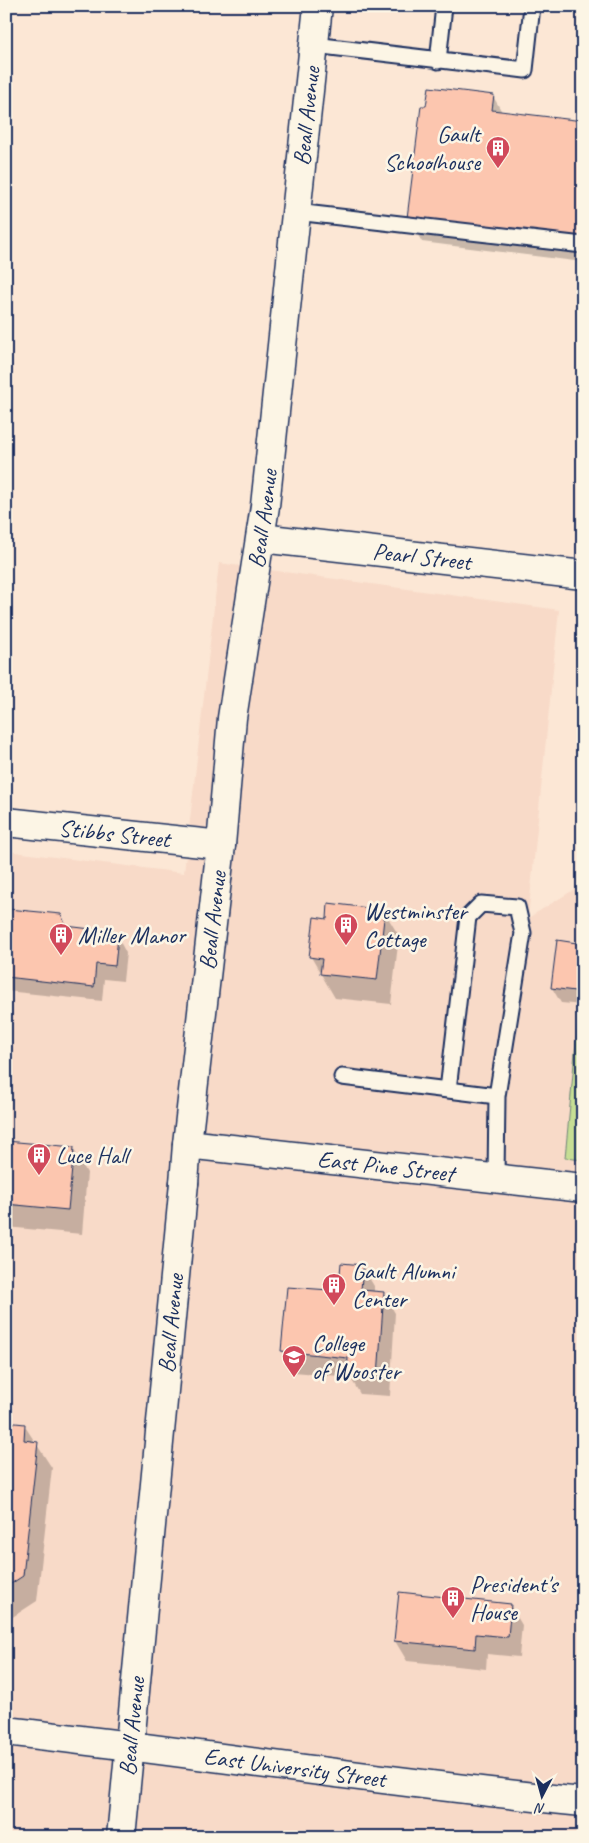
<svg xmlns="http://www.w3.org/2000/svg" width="589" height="1843" viewBox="0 0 589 1843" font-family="Caveat,sans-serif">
  <rect width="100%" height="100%" fill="#fce7d5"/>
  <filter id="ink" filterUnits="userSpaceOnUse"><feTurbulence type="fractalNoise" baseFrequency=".02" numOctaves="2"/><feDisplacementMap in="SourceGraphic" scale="10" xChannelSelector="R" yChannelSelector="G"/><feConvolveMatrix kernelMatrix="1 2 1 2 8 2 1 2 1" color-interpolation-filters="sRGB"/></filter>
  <g filter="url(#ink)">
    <path fill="#f8dac8" d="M219 563 559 610 528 918 583 884V1837H6V851L184 873Z"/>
    <path fill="#c6de94" stroke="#708679" d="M579 1010H583V1160L565 1158Z"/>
    <path fill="#0003" d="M493 96 502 112 583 122V262L422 242 408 218Z
      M384 911 399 936 391 1004 335 998 311 957 328 921Z
      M6 925 99 931 102 936 118 938 126 953 123 981 104 979 102 1001 6 991Z
      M583 945V1005L561 1003 552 988Z
      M6 1142 73 1148 87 1173 82 1234 6 1227Z
      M362 1266 374 1286V1292L383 1293 395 1313 390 1396 360 1394 350 1377 294 1372 282 1351 289 1289 331 1292Z
      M6 1423 24 1425 52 1468 37 1601 11 1618 8 1653Z
      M510 1605 522 1625 519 1657 487 1654 486 1669 407 1661 395 1641Z"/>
    <path fill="#fcc6af" stroke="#1b2f5e" d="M429 87 494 95 492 110 583 121V240L407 218 421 106H426Z
      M328 903 385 910 377 980 320 974 322 959 309 957 314 917 327 919Z
      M8 909 61 914 66 926 99 930V935L118 937 115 966 96 964 94 987 6 977Z
      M557 940 583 944V992L551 988Z
      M6 1141 74 1147 68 1210 6 1204Z
      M341 1263 363 1265 361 1290 384 1292 378 1376 347 1374 348 1358 281 1351 287 1287 330 1290 331 1284 339 1285Z
      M6 1422 25 1424 24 1440 38 1442 23 1576 6 1587Z
      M399 1592 511 1604 508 1637 476 1634 475 1649 394 1641Z"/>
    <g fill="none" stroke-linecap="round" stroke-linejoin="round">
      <g stroke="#1b2f5e" stroke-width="19">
        <path id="lane" d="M314 45 525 70 532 6
          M438 61 444 6
          M296 212 583 245
          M342 1077 497 1096
          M448 1090 468 917 481 904 517 907 523 933 497 1096 496 1178"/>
      </g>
      <g stroke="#1b2f5e" stroke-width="31">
        <g id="street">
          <path id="s1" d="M261 538 583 575"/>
          <path id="s2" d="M6 822 221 845"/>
          <path id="s3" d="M184 1183 187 1144 583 1188"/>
          <path id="s4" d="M6 1731C199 1753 390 1783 583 1802"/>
        </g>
      </g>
      <g stroke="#1b2f5e" stroke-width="31">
        <g id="secondary">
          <path id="s5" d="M187 1144 221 845 232 718 265 506 318 6"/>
          <path id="s6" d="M121 1837 184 1183"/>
        </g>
      </g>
      <use href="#lane" stroke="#fcf5e5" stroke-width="15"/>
      <use href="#street" stroke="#fcf5e5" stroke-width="28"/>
      <use href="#secondary" stroke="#fcf5e5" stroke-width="28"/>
    </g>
  </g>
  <defs>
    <g id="building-pin" transform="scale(1.25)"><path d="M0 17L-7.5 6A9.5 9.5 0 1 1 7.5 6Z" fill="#d1495b" stroke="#fcf5e5"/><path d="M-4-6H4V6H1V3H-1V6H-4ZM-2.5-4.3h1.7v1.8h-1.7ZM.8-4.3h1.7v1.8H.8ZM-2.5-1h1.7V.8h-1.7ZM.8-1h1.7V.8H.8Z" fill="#fff"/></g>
    <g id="university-pin" transform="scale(1.25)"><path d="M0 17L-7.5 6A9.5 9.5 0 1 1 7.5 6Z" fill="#d1495b" stroke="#fcf5e5"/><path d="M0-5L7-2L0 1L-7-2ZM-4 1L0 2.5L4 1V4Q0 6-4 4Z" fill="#fff"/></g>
  </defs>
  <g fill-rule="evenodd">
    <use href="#building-pin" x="498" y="148"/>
    <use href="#building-pin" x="346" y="925"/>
    <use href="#building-pin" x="61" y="935"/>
    <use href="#building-pin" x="39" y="1155"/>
    <use href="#building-pin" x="334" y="1285"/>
    <use href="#university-pin" x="294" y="1357"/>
    <use href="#building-pin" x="453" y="1598"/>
  </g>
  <g text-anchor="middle" stroke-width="5" stroke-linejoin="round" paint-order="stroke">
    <g font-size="24" fill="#1b2f5e" stroke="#fcf5e5">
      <text dy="8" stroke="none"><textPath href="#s5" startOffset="1035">Beall Avenue</textPath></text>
      <text dy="8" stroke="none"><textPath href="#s5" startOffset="630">Beall Avenue</textPath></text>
      <text dy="8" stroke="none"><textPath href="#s1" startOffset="162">Pearl Street</textPath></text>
      <text dy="8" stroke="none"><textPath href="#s2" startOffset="109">Stibbs Street</textPath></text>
      <text dy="8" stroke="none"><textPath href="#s5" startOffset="225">Beall Avenue</textPath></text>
      <text dy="8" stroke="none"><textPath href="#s3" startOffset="239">East Pine Street</textPath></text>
      <text dy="8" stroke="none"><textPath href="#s6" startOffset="516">Beall Avenue</textPath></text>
      <text dy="8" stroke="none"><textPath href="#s6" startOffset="111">Beall Avenue</textPath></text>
      <text dy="8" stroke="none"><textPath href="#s4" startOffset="291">East University Street</textPath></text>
    </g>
    <g font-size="24" fill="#1b2f5e" stroke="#fcf5e5" text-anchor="start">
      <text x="480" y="142" text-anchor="end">Gault<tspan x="480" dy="28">Schoolhouse</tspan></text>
      <text x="364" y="919">Westminster<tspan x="364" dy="28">Cottage</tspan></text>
      <text x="78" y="943">Miller Manor</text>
      <text x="56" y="1163">Luce Hall</text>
      <text x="352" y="1279">Gault Alumni<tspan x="352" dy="28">Center</tspan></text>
      <text x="312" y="1351">College<tspan x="312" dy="28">of Wooster</tspan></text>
      <text x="470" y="1592">President's<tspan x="470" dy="28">House</tspan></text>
    </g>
  </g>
  <rect width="589" height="1843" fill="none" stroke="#fcf5e5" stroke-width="25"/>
  <rect x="12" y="12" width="564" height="1818" fill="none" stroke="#1b2f5e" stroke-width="2" filter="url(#ink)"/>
  <g transform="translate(542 1796) rotate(186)" stroke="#fcf5e5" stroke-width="4" paint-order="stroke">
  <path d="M0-4L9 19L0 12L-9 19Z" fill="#1b2f5e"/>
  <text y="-8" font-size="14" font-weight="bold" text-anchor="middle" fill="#1b2f5e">N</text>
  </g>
</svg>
